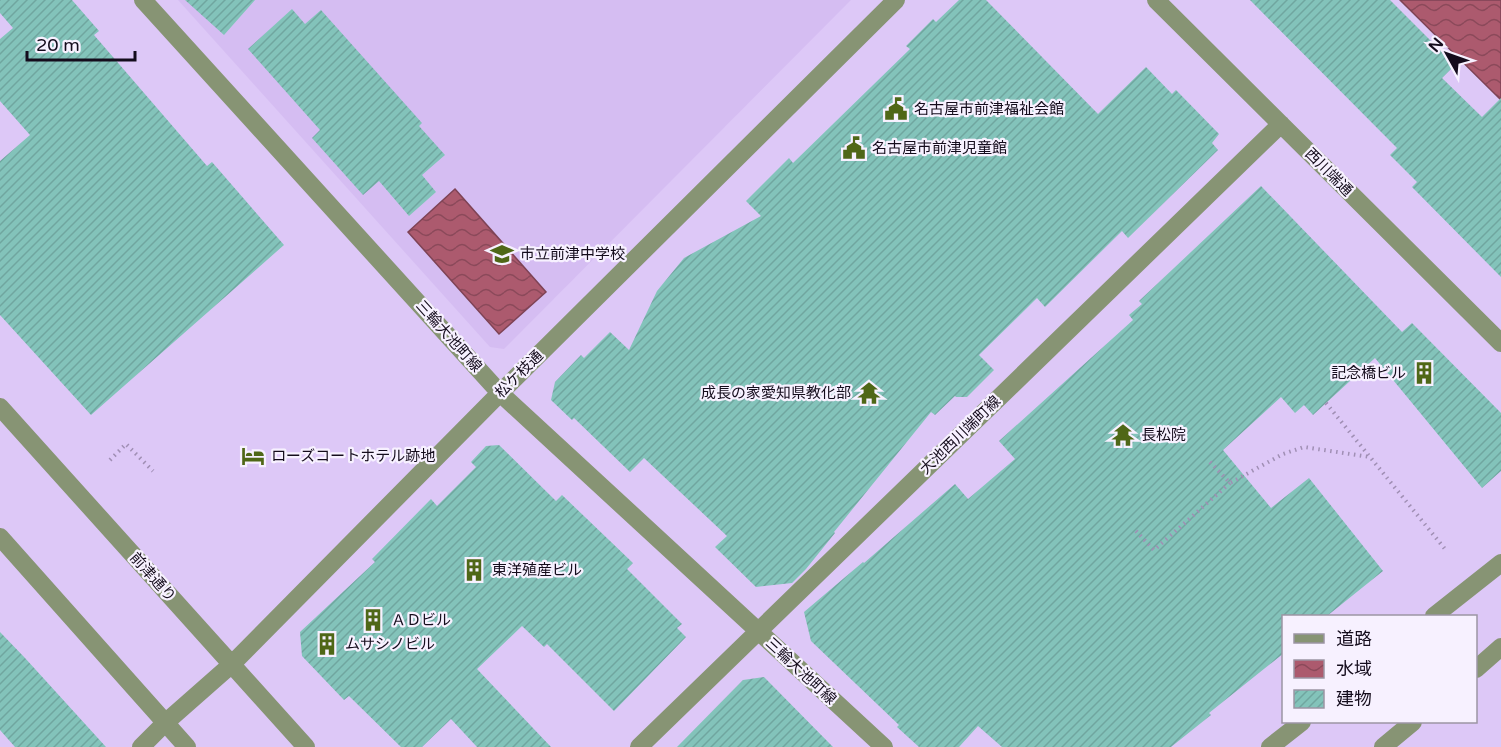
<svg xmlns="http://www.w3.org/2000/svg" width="1501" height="747" viewBox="0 0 1501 747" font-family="'Varela Round','Noto Sans JP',sans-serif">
  <defs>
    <pattern id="water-waves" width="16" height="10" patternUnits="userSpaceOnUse" patternTransform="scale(1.5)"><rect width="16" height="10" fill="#ac5a6e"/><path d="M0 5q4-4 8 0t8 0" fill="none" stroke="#8b495a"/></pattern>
    <pattern id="building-hatch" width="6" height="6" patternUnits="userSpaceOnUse" patternTransform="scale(1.5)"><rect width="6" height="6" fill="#83c3ba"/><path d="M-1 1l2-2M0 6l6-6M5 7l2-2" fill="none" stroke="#70a69f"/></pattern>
  </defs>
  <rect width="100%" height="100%" fill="#ddc8f7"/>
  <path fill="#d5bdf2" d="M178 0H851L504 349 490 347Z"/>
  <path fill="url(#water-waves)" stroke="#7e4355" stroke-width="1.5" d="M1400 0H1501V100Z
    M455 189 546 292 499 334 408 232Z"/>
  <path fill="url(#building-hatch)" d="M0 0H72L99 31 94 35 207 166 212 162 284 245 91 415 0 315V161L30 135 0 101V39L13 28 0 13Z
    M185 0H255L224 35Z
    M959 0H986L1098 114 1146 67 1172 94 1176 90 1219 134 1212 143 1218 150 1128 238 1122 231 1045 307 1037 298 979 355 994 370 967 397H956L955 396 935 415 931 412 834 532 835 533 806 569 792 583 756 587 715 547 727 536 644 458 630 472 574 418 572 420 551 400 555 382 581 355 584 358 610 332 629 350 657 291 684 258 761 216 746 201 789 158 793 163 910 49 906 46 933 19 936 22Z
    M1250 0H1390L1455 65 1442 78 1482 117 1501 98V277L1412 187 1417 182 1390 155 1397 148Z
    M292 9 305 24 321 10 422 123 419 126 445 155 422 175 436 192 409 216 379 181 363 195 312 138 320 130 248 49Z
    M1261 186 1402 332 1412 323 1501 413V471L1482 488 1375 358 1313 415 1304 405 1295 413 1281 397 1223 450 1271 508 1309 478 1383 571 1327 616H1284V653L1209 713 1211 715 1171 747H1002L978 726 959 747H919L897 727 899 725 811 641 804 612 863 562 864 563 955 484 968 499 1015 459 999 441 1133 320 1129 315 1142 304 1139 301Z
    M499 445 556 501 562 495 633 563 627 569 682 624 677 628 686 637 614 711 547 644 544 647 522 626 477 669 551 747H477L451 719 422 747H401L349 696 344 700 302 656 300 632 375 562 372 559 431 499 437 506 476 467 471 462 486 446Z
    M0 632 25 658 106 747H15L0 730Z
    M764 677 833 747H677L743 680Z"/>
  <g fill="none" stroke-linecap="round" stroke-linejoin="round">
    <path stroke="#a08fb4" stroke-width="4" stroke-dasharray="1.5 4.5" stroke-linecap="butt" d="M1326 403 1445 549
      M110 460 126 444 153 471
      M1210 462 1230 483 1283 454 1304 447 1370 457
      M1136 531 1154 550 1230 483"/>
    <path stroke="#879474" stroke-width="18" d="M143 0 500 393 884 747
      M1156 0 1501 343
      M0 407 306 747
      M0 537 187 747
      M1434 616 1501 563
      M1476 669 1501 647
      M141 747 165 723 232 664 500 393 896 0
      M639 747 1281 124
      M1270 747 1302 722
      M1383 747 1413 722"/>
  </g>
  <defs>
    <g id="civic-bare" transform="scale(1.8)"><path d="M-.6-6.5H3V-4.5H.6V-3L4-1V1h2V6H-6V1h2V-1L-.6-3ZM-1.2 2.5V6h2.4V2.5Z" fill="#4f6717" stroke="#f7f1ff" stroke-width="2.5" paint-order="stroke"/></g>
    <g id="school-bare" transform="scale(1.8)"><path d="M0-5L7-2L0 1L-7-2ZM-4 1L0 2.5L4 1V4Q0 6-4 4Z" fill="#4f6717" stroke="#f7f1ff" stroke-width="2.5" paint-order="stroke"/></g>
    <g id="building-bare" transform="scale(1.8)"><path d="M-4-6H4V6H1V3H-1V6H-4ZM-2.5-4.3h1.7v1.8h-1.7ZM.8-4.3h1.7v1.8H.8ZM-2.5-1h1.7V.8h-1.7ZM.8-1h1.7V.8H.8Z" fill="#4f6717" stroke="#f7f1ff" stroke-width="2.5" paint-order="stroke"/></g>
    <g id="temple-bare" transform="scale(1.8)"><path d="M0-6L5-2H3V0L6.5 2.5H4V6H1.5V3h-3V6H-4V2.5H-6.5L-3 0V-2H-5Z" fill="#4f6717" stroke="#f7f1ff" stroke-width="2.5" paint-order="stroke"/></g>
    <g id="hotel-bare" transform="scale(1.8)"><path d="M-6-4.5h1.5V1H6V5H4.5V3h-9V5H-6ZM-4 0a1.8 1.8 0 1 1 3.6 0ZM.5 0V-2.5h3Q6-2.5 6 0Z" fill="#4f6717" stroke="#f7f1ff" stroke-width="2.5" paint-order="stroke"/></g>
  </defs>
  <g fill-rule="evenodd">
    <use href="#civic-bare" x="896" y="109"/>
    <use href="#civic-bare" x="854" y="148"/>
    <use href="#school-bare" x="502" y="254"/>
    <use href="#building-bare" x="1424" y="373"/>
    <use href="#temple-bare" x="869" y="393"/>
    <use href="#temple-bare" x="1123" y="435"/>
    <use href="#hotel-bare" x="253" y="456"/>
    <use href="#building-bare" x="474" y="570"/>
    <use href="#building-bare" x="373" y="620"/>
    <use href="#building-bare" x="327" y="644"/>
  </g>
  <g text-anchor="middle" stroke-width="4.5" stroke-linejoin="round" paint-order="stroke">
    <g font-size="15" fill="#140c1c" stroke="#f7f1ff" text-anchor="start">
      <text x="914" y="114">名古屋市前津福祉会館</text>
      <text x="872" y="153">名古屋市前津児童館</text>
      <text x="520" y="259">市立前津中学校</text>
      <text x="1406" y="378" text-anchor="end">記念橋ビル</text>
      <text x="851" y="398" text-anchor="end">成長の家愛知県教化部</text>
      <text x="1141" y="440">長松院</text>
      <text x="271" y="461">ローズコートホテル跡地</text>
      <text x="492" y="575">東洋殖産ビル</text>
      <text x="391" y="625">ＡＤビル</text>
      <text x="345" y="649">ムサシノビル</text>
    </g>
    <g font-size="15" fill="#140c1c" stroke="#f7f1ff">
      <text transform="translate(1329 172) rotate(45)" y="5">西川端通</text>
      <text transform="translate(449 336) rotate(48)" y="5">三輪大池町線</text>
      <text transform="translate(519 374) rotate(-45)" y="5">松ケ枝通</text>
      <text transform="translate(960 435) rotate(-44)" y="5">大池西川端町線</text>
      <text transform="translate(153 577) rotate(48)" y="5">前津通り</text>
      <text transform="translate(801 671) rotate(43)" y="5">三輪大池町線</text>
    </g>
  </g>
  <rect x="1282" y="615" width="195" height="108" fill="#f7f1ff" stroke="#9c95a4" stroke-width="1.5"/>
  <rect x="1294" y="634" width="30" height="9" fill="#879474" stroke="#9c95a4" stroke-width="1.5"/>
  <text x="1336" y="645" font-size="18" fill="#140c1c">道路</text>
  <rect x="1294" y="660" width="30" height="18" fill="url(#water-waves)" stroke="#9c95a4" stroke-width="1.5"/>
  <text x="1336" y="675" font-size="18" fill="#140c1c">水域</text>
  <rect x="1294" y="690" width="30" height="18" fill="url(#building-hatch)" stroke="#9c95a4" stroke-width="1.5"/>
  <text x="1336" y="705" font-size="18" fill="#140c1c">建物</text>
  <g transform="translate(1447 54) rotate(310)" stroke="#f7f1ff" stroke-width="4.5" paint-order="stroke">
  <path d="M0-4.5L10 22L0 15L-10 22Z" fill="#140c1c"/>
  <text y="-9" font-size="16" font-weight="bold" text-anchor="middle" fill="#140c1c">N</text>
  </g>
  <path d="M27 51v9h108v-9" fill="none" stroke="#140c1c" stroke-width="3"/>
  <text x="36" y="51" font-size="18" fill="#140c1c" stroke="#f7f1ff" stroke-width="4.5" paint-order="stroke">20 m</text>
</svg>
